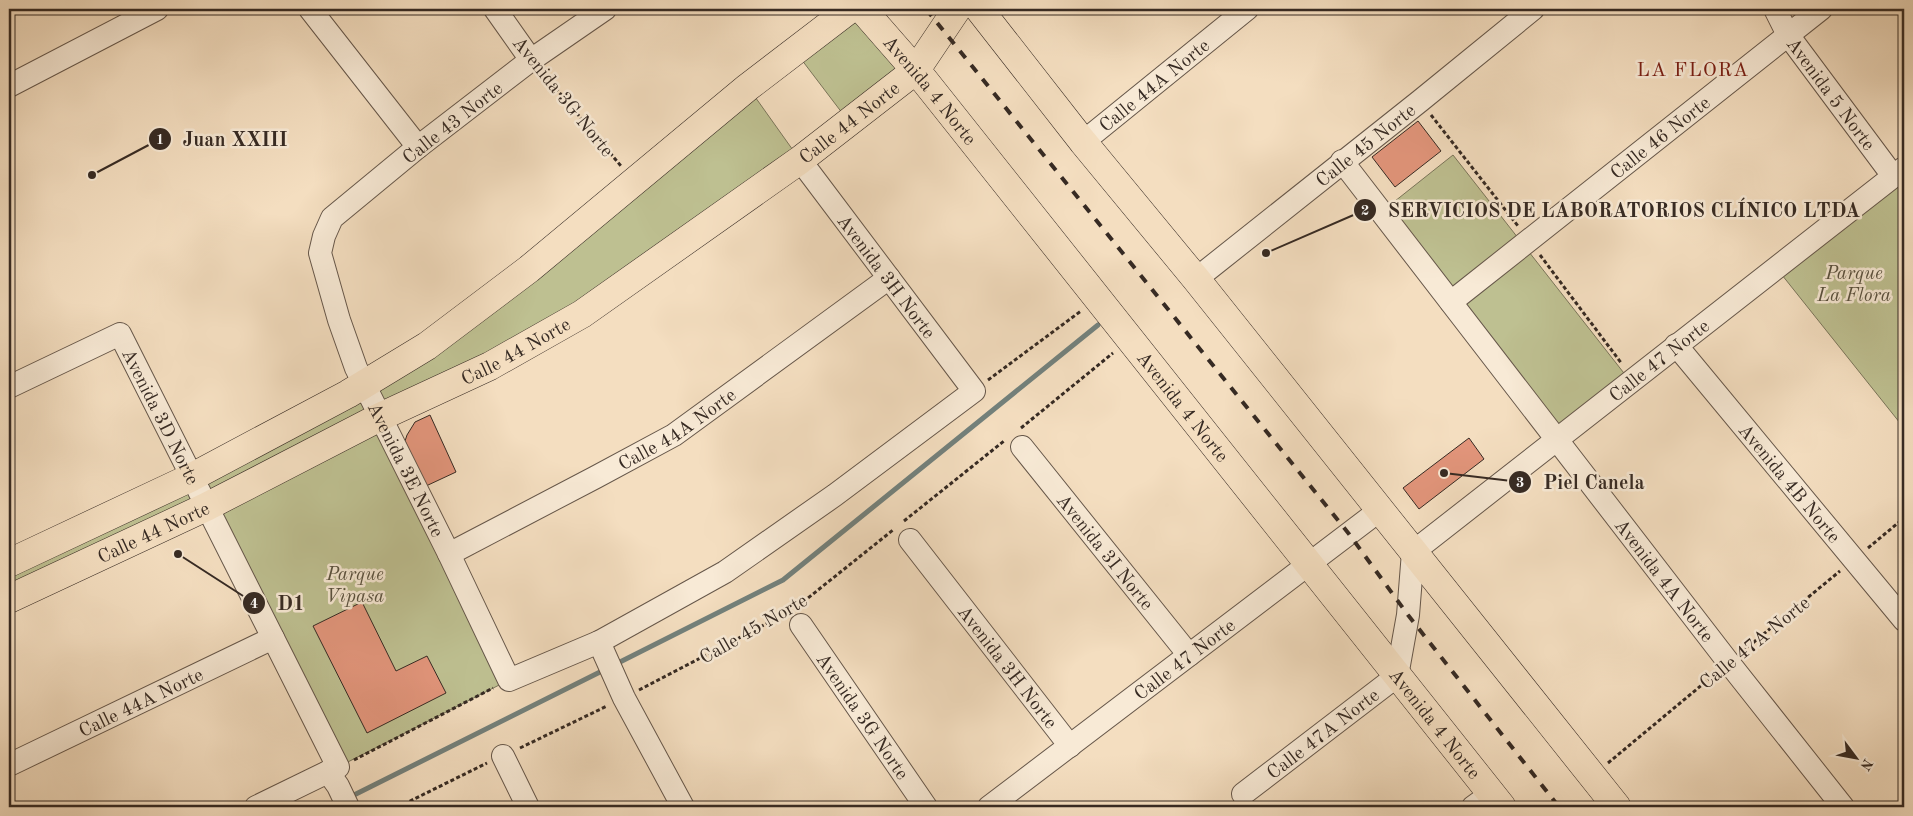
<svg xmlns="http://www.w3.org/2000/svg" width="1913" height="816" viewBox="0 0 1913 816" font-family="'Old Standard TT',serif">
  <rect width="100%" height="100%" fill="#f4dec0"/>
  <filter id="stains"><feTurbulence type="fractalNoise" baseFrequency=".004" numOctaves="4"/><feColorMatrix values="0 0 0 0 .2 0 0 0 0 .09 0 0 0 0 .02 0 0 0 .5 -.17"/></filter>
  <radialGradient id="worn" r=".72"><stop offset=".6" stop-color="#630" stop-opacity="0"/><stop offset="1" stop-color="#630" stop-opacity=".3"/></radialGradient>
  <path fill="#bec091" stroke="#7a755a" d="M848 10 916 70 849 122 795 51Z
    M748 87 800 160 582 314 380 417 509 680 338 767 206 507 9 599V563L348 394Z
    M1453 155 1627 377 1559 431 1385 209Z
    M1904 179V428L1782 275Z"/>
  <g fill="none" stroke-linecap="round" stroke-linejoin="round">
    <path stroke="#73817c" stroke-width="5" d="M616 664 783 580 1098 325
      M350 797 606 669
      M330 807 340 802"/>
  </g>
  <path fill="#e2957b" stroke="#362a23" d="M1418 121 1441 151 1395 187 1372 157Z
    M430 415 456 472 426 486 405 441 407 435 415 422Z
    M1469 438 1484 459 1419 509 1403 488Z
    M362 602 396 671 427 656 446 693 367 733 313 626Z"/>
  <g fill="none" stroke-linecap="round" stroke-linejoin="round">
    <g stroke="#66574a" stroke-width="24">
      <g id="minor">
        <path d="M310 9 418 147"/>
        <path d="M495 9 531 60"/>
        <path id="s1" d="M605 9 531 60 418 147 332 218 324 236 320 253 339 320 356 368 449 554 509 680 599 642 725 572 835 495 974 391 800 160"/>
        <path id="s2" d="M1775 9 1788 35 1893 176"/>
        <path d="M9 86 157 9"/>
        <path id="s3" d="M1083 142 1247 9"/>
        <path id="s4" d="M1342 161 1729 663 1843 807"/>
        <path id="s5" d="M1196 279 1420 101 1533 9"/>
        <path id="s6" d="M1451 302 1821 9"/>
        <path id="s7" d="M1676 345 1904 620"/>
        <path id="s8" d="M9 387 120 334 338 767 256 807"/>
        <path id="s9" d="M1022 447 1189 655"/>
        <path id="s10" d="M910 540 1070 746"/>
        <path id="s11" d="M449 554 596 477 674 435 889 278"/>
        <path id="s12" d="M801 625 926 807"/>
        <path d="M599 642 624 698 683 807"/>
        <path d="M503 756 528 807"/>
        <path id="s13" d="M9 765 273 638"/>
        <path d="M328 772 338 786 348 807"/>
        <path id="s14" d="M1243 794 1397 676 1408 615 1413 552 1904 168"/>
        <path id="s15" d="M989 807 1380 510"/>
        <path d="M1473 807 1491 794"/>
      </g>
    </g>
    <g stroke="#362a23" stroke-width="29">
      <g id="major">
        <path id="s16" d="M862 9 924 80 1502 807"/>
        <path d="M979 9 1083 142 1196 279 1617 807"/>
        <path d="M9 563 192 477 348 394 427 346 529 269 748 87 850 9"/>
        <path id="s17" d="M9 599 206 507 380 417 490 366 582 314 800 160 916 70 957 9"/>
      </g>
    </g>
    <path stroke="#362a23" stroke-width="3" stroke-dasharray="4 2.5" stroke-linecap="butt" d="M543 73 621 166
      M1431 115 1518 226
      M1540 255 1622 364
      M988 380 1081 311
      M1021 428 1113 353
      M904 521 1004 441
      M1868 548 1904 518
      M798 606 893 530
      M1743 651 1840 571
      M639 690 785 614
      M520 748 607 706
      M354 760 493 688
      M1608 763 1715 674
      M398 807 487 763
      M964 807 970 803"/>
    <use href="#minor" stroke="#f8ead6" stroke-width="22"/>
    <use href="#major" stroke="#f4dec0" stroke-width="28"/>
    <path stroke="#362a23" stroke-width="4" stroke-dasharray="9 9" stroke-linecap="butt" d="M926 9 1349 534 1408 615 1559 807"/>
  </g>
  <g text-anchor="middle" stroke-width="5" stroke-linejoin="round" paint-order="stroke">
    <g font-size="19" fill="#362a23" stroke="#f8ead6">
      <text dy="7" stroke="none"><textPath href="#s3" startOffset="91">Calle 44A Norte</textPath></text>
      <text dy="7" stroke="none"><textPath href="#s16" startOffset="106">Avenida 4 Norte</textPath></text>
      <text dy="7" stroke="none"><textPath href="#s2" startOffset="102">Avenida 5 Norte</textPath></text>
      <text transform="translate(564 96) rotate(51)" y="7">Avenida 3G Norte</text>
      <text transform="translate(452 122) rotate(-38)" y="7">Calle 43 Norte</text>
      <text dy="7" stroke="none"><textPath href="#s17" startOffset="969">Calle 44 Norte</textPath></text>
      <text dy="7" stroke="none"><textPath href="#s6" startOffset="266">Calle 46 Norte</textPath></text>
      <text dy="7" stroke="none"><textPath href="#s5" startOffset="216">Calle 45 Norte</textPath></text>
      <text transform="translate(887 276) rotate(53)" y="7">Avenida 3H Norte</text>
      <text dy="7" stroke="none"><textPath href="#s17" startOffset="564">Calle 44 Norte</textPath></text>
      <text dy="7" stroke="none"><textPath href="#s14" startOffset="631">Calle 47 Norte</textPath></text>
      <text dy="7" stroke="none"><textPath href="#s16" startOffset="511">Avenida 4 Norte</textPath></text>
      <text dy="7" stroke="none"><textPath href="#s8" startOffset="215">Avenida 3D Norte</textPath></text>
      <text dy="7" stroke="none"><textPath href="#s11" startOffset="260">Calle 44A Norte</textPath></text>
      <text dy="7" stroke="none"><textPath href="#s1" startOffset="615">Avenida 3E Norte</textPath></text>
      <text dy="7" stroke="none"><textPath href="#s7" startOffset="179">Avenida 4B Norte</textPath></text>
      <text dy="7" stroke="none"><textPath href="#s17" startOffset="159">Calle 44 Norte</textPath></text>
      <text dy="7" stroke="none"><textPath href="#s9" startOffset="134">Avenida 3I Norte</textPath></text>
      <text dy="7" stroke="none"><textPath href="#s4" startOffset="529">Avenida 4A Norte</textPath></text>
      <text transform="translate(753 628) rotate(-30)" y="7">Calle 45 Norte</text>
      <text transform="translate(1754 642) rotate(-39)" y="7">Calle 47A Norte</text>
      <text dy="7" stroke="none"><textPath href="#s15" startOffset="245">Calle 47 Norte</textPath></text>
      <text dy="7" stroke="none"><textPath href="#s10" startOffset="160">Avenida 3H Norte</textPath></text>
      <text dy="7" stroke="none"><textPath href="#s13" startOffset="146">Calle 44A Norte</textPath></text>
      <text dy="7" stroke="none"><textPath href="#s12" startOffset="110">Avenida 3G Norte</textPath></text>
      <text dy="7" stroke="none"><textPath href="#s16" startOffset="916">Avenida 4 Norte</textPath></text>
      <text dy="7" stroke="none"><textPath href="#s14" startOffset="100">Calle 47A Norte</textPath></text>
    </g>
    <g font-size="19" font-style="italic" fill="#58503e" stroke="#f8ead6">
      <text x="1854" y="279">Parque<tspan x="1854" dy="22">La Flora</tspan></text>
      <text x="355" y="580">Parque<tspan x="355" dy="22">Vipasa</tspan></text>
    </g>
    <g font-size="20" letter-spacing="1" fill="#7a1f14" stroke="#f8ead6">
      <text x="1693" y="76">LA FLORA</text>
    </g>
  </g>
  <path fill="none" stroke="#362a23" stroke-width="2" d="M92 175L160 139M1266 253L1365 210M1444 473L1520 482M178 554L254 603"/>
  <g fill="#362a23" stroke="#f8ead6" stroke-width="2">
    <circle cx="92" cy="175" r="5"/>
    <circle cx="1266" cy="253" r="5"/>
    <circle cx="1444" cy="473" r="5"/>
    <circle cx="178" cy="554" r="5"/>
    <circle cx="160" cy="139" r="12"/>
    <circle cx="1365" cy="210" r="12"/>
    <circle cx="1520" cy="482" r="12"/>
    <circle cx="254" cy="603" r="12"/>
  </g>
  <g font-size="15" text-anchor="middle" font-weight="bold" fill="#fff">
    <text x="160" y="144">1</text>
    <text x="1365" y="215">2</text>
    <text x="1520" y="487">3</text>
    <text x="254" y="608">4</text>
  </g>
  <g font-size="20" text-anchor="middle" font-weight="bold" fill="#362a23" stroke="#f8ead6" stroke-width="5" stroke-linejoin="round" paint-order="stroke">
    <text x="235" y="146">Juan XXIII</text>
    <text x="1624" y="217">SERVICIOS DE LABORATORIOS CLÍNICO LTDA</text>
    <text x="1594" y="489">Piel Canela</text>
    <text x="291" y="610">D1</text>
  </g>
  <rect width="1913" height="816" fill="none" stroke="#f4dec0" stroke-width="30"/>
  <rect x="10" y="10" width="1893" height="796" fill="none" stroke="#362a23" stroke-width="2.5"/>
  <rect x="15" y="15" width="1883" height="786" fill="none" stroke="#362a23"/>
  <g transform="translate(1856 758) rotate(122)" stroke="#f8ead6" stroke-width="4" paint-order="stroke">
  <path d="M0-4L9 19L0 12L-9 19Z" fill="#362a23"/>
  <text y="-8" font-size="14" font-weight="bold" text-anchor="middle" fill="#362a23">N</text>
  </g>
  <rect width="100%" height="100%" filter="url(#stains)"/>
  <rect width="100%" height="100%" fill="url(#worn)"/>
</svg>
